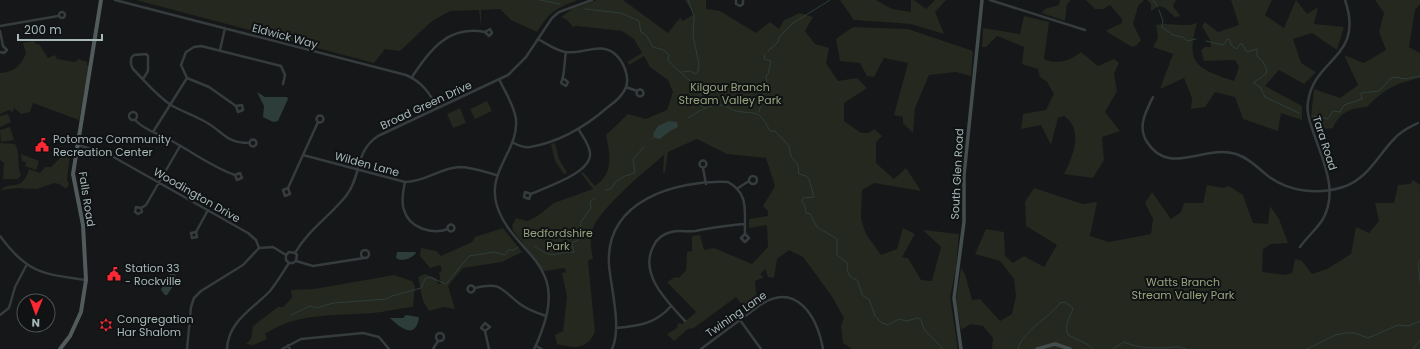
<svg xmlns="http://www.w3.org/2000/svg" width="1420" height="349" viewBox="0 0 1420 349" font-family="Poppins,sans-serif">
  <rect width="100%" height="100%" fill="#151718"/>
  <path fill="#25281f" d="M136 0H575L576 1C555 8 549 13 537 32L511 20 500 9 481 10V27L479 10 450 11 432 21 400 51 385 49 374 63Z
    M597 0H623L668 33 680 18 683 21 694 14 685 0H706V9L720 11 756 33 770 22 779 29 784 20 800 13 813 17 805 31 815 44 829 48 826 63 838 81 857 78 867 88 844 103V121L861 133H869L874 129 882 136 876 142V163L894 179 906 168 921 191 874 183 862 190 861 219 866 234 881 255 897 249 903 228 915 234 902 257 908 258 921 280 932 281 941 247 923 230 959 234 956 269 950 297 958 349H852L843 343 841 326 844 318 831 295 803 257 789 250 777 259 774 278 768 277 765 269 760 275 764 277 755 281 756 293 760 302 747 311 736 297 694 328 688 329 674 341 667 334 677 328 678 323 682 324 696 312 667 282 675 277 679 278 686 270 687 252 692 251V236L700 235 704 250 714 248 752 264 768 247 767 225 749 228V219L768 216V211L763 206 775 186 766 158 727 154 697 139 668 152 665 173H663L664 155C647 169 600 209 593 228 589 237 591 249 593 258L588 261 595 332C587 349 576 349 557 344L555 335 563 331 567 297 562 273 566 272 565 268 544 271 512 229 513 228 512 226 516 218 527 221 536 217 554 203 593 189 581 173 583 172 595 186C614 173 610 155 606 135L628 114 646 119 667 110 673 92 668 80 650 67 644 56 629 65 627 62 642 53 634 39 622 31 577 26 573 27 567 20 561 17 572 9Z
    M840 0H876L892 9 911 12V0H914L926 9 935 0H946L935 12 944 34 911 24 854 20Z
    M1060 0H1071L1067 4 1065 21 1042 13 1045 9 1059 5Z
    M1086 0H1144L1138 6 1133 24 1141 40 1137 45 1132 47 1107 32V30L1122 23V19L1110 5 1103 9H1095Z
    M1147 0H1176L1173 6 1180 16 1175 17 1165 8 1159 6 1151 11V4Z
    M1231 0H1272L1265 15 1284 28 1296 0 1307 14 1318 7 1314 24 1344 27 1337 50 1312 33 1293 39 1301 63 1316 72 1304 84 1279 70 1265 86 1302 106V120L1281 113 1278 131 1243 119 1235 97 1215 92 1205 107 1191 109 1192 98 1184 78 1160 89 1173 54 1153 47 1158 38 1156 25C1171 22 1183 28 1197 23 1185 64 1197 69 1234 81L1239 67 1235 60 1204 61 1201 50 1205 47H1211L1210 40 1202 26 1205 22 1218 32 1239 25Z
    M1375 0H1420V4L1415 10 1409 47 1420 53V78C1394 84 1386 88 1367 107 1350 108 1340 112 1333 128L1318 130 1311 117 1314 89 1340 98 1358 85 1344 55 1364 63 1386 50 1379 32 1384 13Z
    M1024 16 1049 22 1044 59C1057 65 1070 61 1081 52L1098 66 1114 59 1119 63 1114 74 1117 91 1105 112 1120 131 1102 137 1104 160 1093 178 1064 174C1073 157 1084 129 1064 116L1058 118 1051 145 1041 125 1021 129 1023 114 1046 110 1054 94 1047 82 1040 77 1038 69 1022 64 1024 47 997 36 986 47H982L983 28 1020 34Z
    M853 27 908 29 973 51 971 76 956 72 929 75 915 108 913 133 903 123V117L894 115 908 63 884 58 874 77 867 76 860 63 840 61 836 39Z
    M34 41 36 44H39L48 58 55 55 57 59 75 62 79 59 87 62V65L89 66 79 120 33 103 30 112 21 114 14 108 13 112 9 110 0 114V73C14 72 21 66 26 53L23 43Z
    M487 101 492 111 475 119 470 109Z
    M460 108 466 123 453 128 447 114Z
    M8 114 11 122 0 127V116Z
    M10 127 14 140 1 142 0 130Z
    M0 143 15 144C21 154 16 164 21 175L18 179H3L4 163 0 160Z
    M555 143 559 159 567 173 564 174 555 161 551 144Z
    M65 153 70 155 67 180 69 184 67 188H65L59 184 54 183 37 189 18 188 0 190C11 180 22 193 29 169L40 173 45 167H51Z
    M21 154 39 161 36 170 25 166 26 162 22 161Z
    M1413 180 1420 185V349H992L993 338 983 326 971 324 961 330 956 300 961 268 965 274 972 300 980 299 1000 321 1012 314 1016 296 1014 279 1000 261 975 254 986 229 1004 232 1005 256 1013 263 1024 256 1044 267 1057 245 1026 226 1025 202 1034 188 1083 204 1097 202 1090 236 1109 242 1151 234 1153 219 1145 203 1152 192 1171 219 1181 212 1184 203H1203L1207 185 1222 188 1229 186 1243 195 1253 223 1268 224 1270 206 1279 219 1288 243 1271 244 1263 249 1262 272 1285 275 1292 273 1295 259 1302 261 1312 274 1327 269 1351 254 1356 227 1369 233 1379 221 1375 203H1394L1398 185 1410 184Z
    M503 228 522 252 502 262 463 268 448 286 455 309 443 307 429 311 423 301 418 277 425 274 436 278 438 284H441L439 272 442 271 440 265 430 268 420 256 421 248 436 251 441 256 472 242 475 237Z
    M394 275 412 281 415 286 413 307C399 308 386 312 373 313 336 316 297 312 265 334L267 339 254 345 246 344 251 339 253 326 278 307H283L292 298 291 290 314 289Z"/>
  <path fill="#2d3e3a" d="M257 92 265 97H287L288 99 278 121 273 122 263 117 264 106Z
    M669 121 677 122 678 127 670 131 660 139 655 138 653 134 658 126Z
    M397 252H415L416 253C411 259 402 262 396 258Z
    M170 274H175L177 280 167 295H165L161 290 165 280Z
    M406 315 418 317 419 319C418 322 417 326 415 328 409 336 394 322 390 318H403Z"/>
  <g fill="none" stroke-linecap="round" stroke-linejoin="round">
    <path stroke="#2d3e3a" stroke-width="1" d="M540 0 560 4
      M1153 0 1158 7
      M585 9 621 13 639 21 641 32 646 35 653 47 664 50 669 55 668 60C673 68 698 84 701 96 701 99 699 102 700 105L705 108
      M1159 10 1163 21 1162 27 1173 35 1183 37 1187 41 1196 39
      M1206 41 1223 45 1228 39 1230 40 1231 45 1237 49 1240 44H1242L1247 52 1257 49V56L1263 62 1267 70 1266 74 1254 82 1255 84 1260 87 1265 97 1299 113
      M768 51 778 42 779 37 793 23 830 0
      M682 72 690 71 696 74 698 71 699 64 693 36 694 16 688 0
      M759 112 767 84 766 76 768 74 771 61 764 59 765 55
      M1313 116 1328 119 1333 111 1340 112 1344 105 1362 99 1361 93 1379 91 1391 78 1395 77 1405 79 1420 76
      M688 118C697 112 710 104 722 105 727 105 731 110 736 111 758 115 758 108 770 131H775L789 146 791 156 798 165 799 174 806 176 809 179 814 197 803 198 802 202 805 206 806 213 810 214 817 227 837 239V255L847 263C848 273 847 277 857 280L863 296 869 299 875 316 882 323 888 325 899 319 906 321 918 318 921 320 924 329 943 349
      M652 139 654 137
      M605 190 611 189 615 182 625 176 635 173 633 159 644 147
      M534 246C556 261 552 252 574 252L572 243 578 240 581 222 591 208 590 202 595 198
      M1420 260 1418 263 1420 282
      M291 315 310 306 317 308 333 303 387 299 392 296 421 288 425 279 429 277 446 284 469 256 494 252 505 255 508 250H514L518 247
      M1018 349C1022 331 1049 318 1060 303L1065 302 1073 308C1070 318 1064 324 1068 335L1087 344 1093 349
      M1113 349 1124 342C1134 347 1149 348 1161 348 1169 348 1179 345 1186 349
      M1307 349 1335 335 1347 333H1355L1368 338 1398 325 1408 326 1420 321
      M1413 349 1420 340"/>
    <path stroke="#363c3d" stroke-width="2.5" d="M115 0 406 75C422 82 430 93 437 108
      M736 0V4L740 6 743 4V0
      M990 0 1085 30
      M59 15a3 3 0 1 1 6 0a3 3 0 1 1-6 0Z
      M0 26 58 16
      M0 31 3 46 7 50 4 53 0 52
      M220 50 225 28
      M412 77C430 49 449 25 485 32L489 36 492 33 490 29 485 32
      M143 79 148 71V56L146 54 134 55C130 57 130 65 133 69 145 81 156 95 171 105 181 111 193 115 204 121 223 131 225 143 249 143
      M499 79C505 92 514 105 516 119 519 151 486 171 497 206 512 252 563 260 545 321 542 330 539 340 534 349
      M564 79 568 82 566 86 561 83C565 75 564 62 566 52
      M626 87 637 91
      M636.5 93a3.5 3.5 0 1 1 7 0a3.5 3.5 0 1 1-7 0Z
      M1153 97C1146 111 1137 127 1147 142 1169 177 1204 144 1236 154 1249 158 1258 168 1268 176 1290 192 1318 195 1343 187 1368 179 1378 155 1395 138 1401 131 1410 127 1418 123
      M236 106 238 112 243 110 242 105 236 106 209 87 187 78 181 65 186 52 194 47 201 46 281 66 285 75 283 84
      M129 116a4 4 0 1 1 8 0a4 4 0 1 1-8 0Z
      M316.5 119a3.5 3.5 0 1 1 7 0a3.5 3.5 0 1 1-7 0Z
      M135 120C145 131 160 134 172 141 194 153 212 167 235 175L240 173 242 178 237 180 235 175
      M153 132 187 78
      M249.5 143a3.5 3.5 0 1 1 7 0a3.5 3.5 0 1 1-7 0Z
      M512 142C517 145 523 148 530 147 560 142 585 127 608 107 615 102 623 96 626 87 630 76 623 61 615 54 601 41 582 55 565 52 555 50 547 44 538 39
      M78 145 110 155 248 233 256 240 259 248
      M303 155 405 182C425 182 440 168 459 167 472 167 485 172 496 175
      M699.5 164a3.5 3.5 0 1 1 7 0a3.5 3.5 0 1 1-7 0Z
      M703 168 706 184
      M749 180a4 4 0 1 1 8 0a4 4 0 1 1-8 0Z
      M405 182C403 191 401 202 404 210 409 228 432 235 448 229
      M288 188 283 190 285 196 290 194 288 188 318 122
      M738 188 749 181
      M531 194 529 199 524 197 525 192 531 194C546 187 592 173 590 153 589 144 583 137 579 130
      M141 208 136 207 135 212 138 214 142 212 141 208 146 205 180 146
      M447.5 228a3.5 3.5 0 1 1 7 0a3.5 3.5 0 1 1-7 0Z
      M196 232 197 237 192 238 191 233 196 232 208 210
      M0 236C27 273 42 274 86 280
      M1300 247C1307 237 1316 230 1323 219 1338 192 1324 163 1315 137 1311 125 1306 114 1308 102 1314 57 1365 58 1345 0
      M361 254a4 4 0 1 1 8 0a4 4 0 1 1-8 0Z
      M295 253C308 230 330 216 346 196 362 176 354 152 378 136L508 75 526 57 552 18 559 12 592 0
      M296 261 313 266 364 258
      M289 263 286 260V255L289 252 295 253
      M289 263H293L296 261 297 255 295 253
      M467.5 289a3.5 3.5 0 1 1 7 0a3.5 3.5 0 1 1-7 0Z
      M475 288C502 281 501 290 520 304 528 310 537 313 546 316
      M0 315 9 308 15 287 26 266
      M740 320 761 349
      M685 321C668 302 639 275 653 247 656 239 663 234 671 232 679 230 688 232 695 231 712 228 727 225 744 224
      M616 328C638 326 656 324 671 306
      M485 331 481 328 485 323 490 327 485 331 489 349
      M436 337a4 4 0 1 1 8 0a4 4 0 1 1-8 0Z
      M288 345 290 349
      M536 346 542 349
      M187 349 191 307 194 298 201 291 243 265 259 248 273 247 286 255
      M227 349C228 321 253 309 270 291 277 282 283 272 289 263
      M282 349 301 339 363 333 379 337 389 349
      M433 349 438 341
      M612 349C622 327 611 289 609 265 605 200 676 180 728 182 750 194 744 213 745 234L749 238 745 242 741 238 745 234
      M701 349 760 305C796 281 817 316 823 349"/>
    <path stroke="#444d4d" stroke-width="3.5" d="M961 349 954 298 964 222V175L982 0
      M1037 349 1055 344 1070 349"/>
    <path stroke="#525b5c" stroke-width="4" d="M60 349 70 336 81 312 86 280 83 225 73 174 101 0"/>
  </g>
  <defs>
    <g id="civic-bare" transform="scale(1.08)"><path d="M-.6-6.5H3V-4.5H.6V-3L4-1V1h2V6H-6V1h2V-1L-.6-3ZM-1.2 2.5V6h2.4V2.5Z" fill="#fc2934" stroke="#101213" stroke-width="2.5" paint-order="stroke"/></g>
    <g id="synagogue-bare" transform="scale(1.08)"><path d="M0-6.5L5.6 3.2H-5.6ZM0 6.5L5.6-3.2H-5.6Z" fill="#fc2934" stroke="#101213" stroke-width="2.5" paint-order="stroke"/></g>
  </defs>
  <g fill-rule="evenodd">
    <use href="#civic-bare" x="42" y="145"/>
    <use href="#civic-bare" x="114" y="274"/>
    <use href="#synagogue-bare" x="106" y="325"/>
  </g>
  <g text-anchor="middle" stroke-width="4" stroke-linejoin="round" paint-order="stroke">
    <g font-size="11" fill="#a7b8b8" stroke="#101213">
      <text transform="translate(285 36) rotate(15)" y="4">Eldwick Way</text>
      <text transform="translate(426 105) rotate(-25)" y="4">Broad Green Drive</text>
      <text transform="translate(1325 143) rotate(72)" y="4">Tara Road</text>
      <text transform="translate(367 164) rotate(15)" y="4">Wilden Lane</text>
      <text transform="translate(957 174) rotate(-87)" y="4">South Glen Road</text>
      <text transform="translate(197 195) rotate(30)" y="4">Woodington Drive</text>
      <text transform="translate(87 199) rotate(81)" y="4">Falls Road</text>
      <text transform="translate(736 314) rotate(-35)" y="4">Twining Lane</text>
    </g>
    <g font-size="11" fill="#97a47d" stroke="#101213">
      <text x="730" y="91">Kilgour Branch<tspan x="730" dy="13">Stream Valley Park</tspan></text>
      <text x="558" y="237">Bedfordshire<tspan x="558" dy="13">Park</tspan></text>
      <text x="1183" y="286">Watts Branch<tspan x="1183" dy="13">Stream Valley Park</tspan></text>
    </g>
    <g font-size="11" fill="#a7b8b8" stroke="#101213" text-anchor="start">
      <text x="53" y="143">Potomac Community<tspan x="53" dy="13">Recreation Center</tspan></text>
      <text x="125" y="272">Station 33<tspan x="125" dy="13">- Rockville</tspan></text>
      <text x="117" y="323">Congregation<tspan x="117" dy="13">Har Shalom</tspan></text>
    </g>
  </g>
  <g transform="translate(36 313) rotate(181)"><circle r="19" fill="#101213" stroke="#4c5455"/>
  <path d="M0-3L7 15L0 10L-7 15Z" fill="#fc2934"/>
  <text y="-6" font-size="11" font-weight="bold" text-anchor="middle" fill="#a7b8b8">N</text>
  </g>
  <path d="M18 34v6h84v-6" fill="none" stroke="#a7b8b8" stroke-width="2"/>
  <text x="24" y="34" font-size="12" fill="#a7b8b8" stroke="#101213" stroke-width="3" paint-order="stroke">200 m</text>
</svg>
